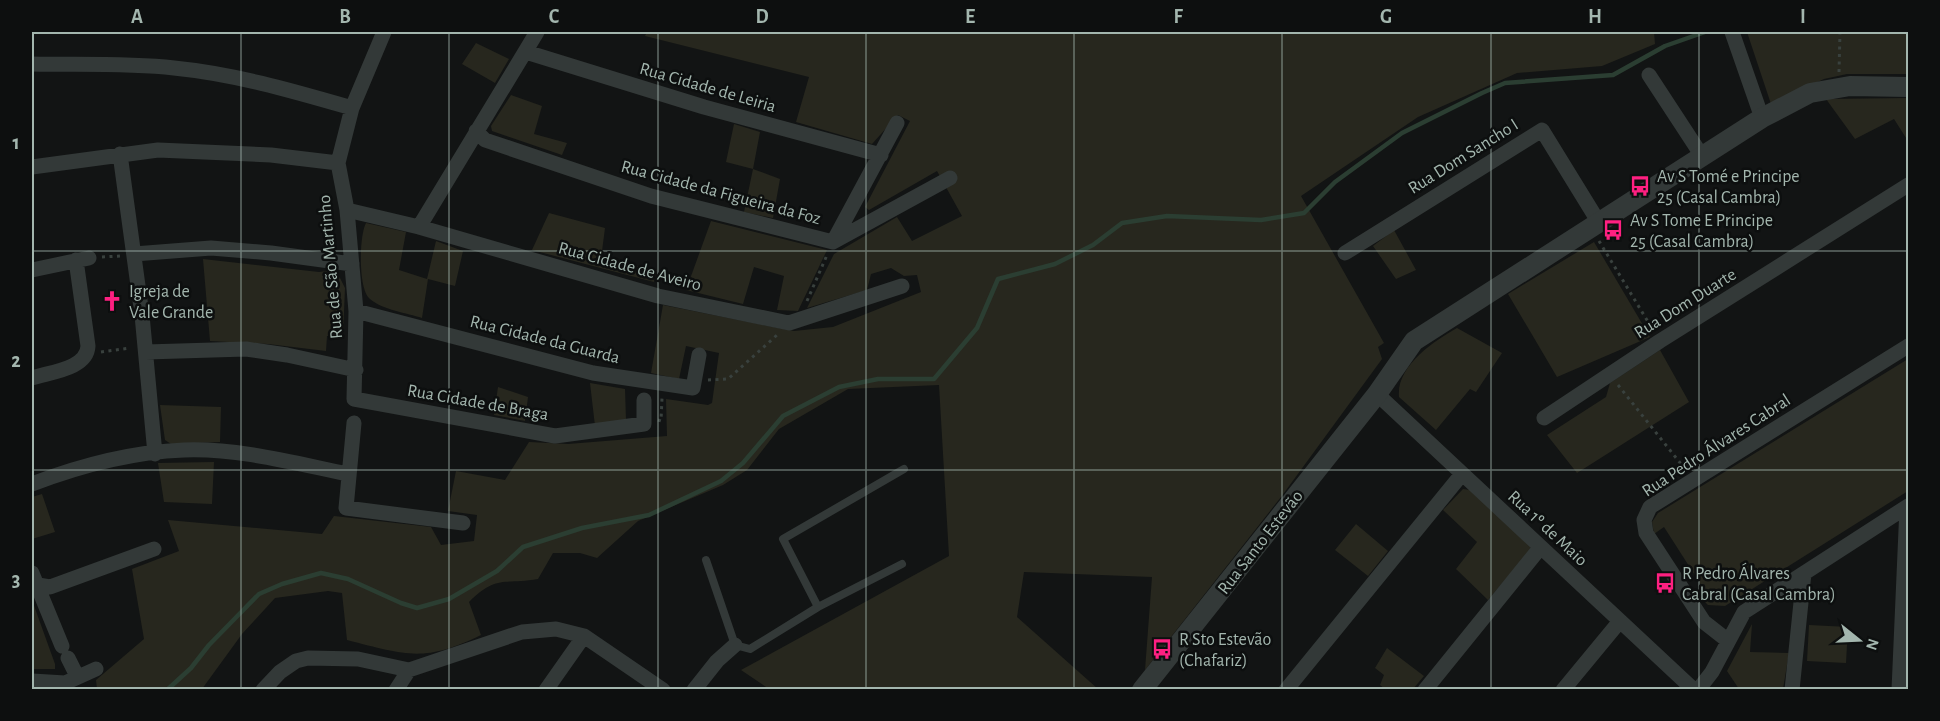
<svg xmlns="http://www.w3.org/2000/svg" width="1940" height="721" viewBox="0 0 1940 721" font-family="'Alegreya Sans',sans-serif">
  <rect width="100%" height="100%" fill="#121414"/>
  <path fill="#27271e" d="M647 32H1654L1655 44 1602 66 1517 73 1418 117 1301 196 1384 343 1378 347 1382 359 1281 497 1145 670 1152 577 1024 572 1017 617 1098 689H769L741 670 949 556 939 385 848 389 779 429 747 470 723 485 638 521 597 558 580 553H553L538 579C505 585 497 574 469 602L481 635C424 663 406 655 347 640L342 593 328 591 275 598 242 634 202 689H97L96 680 144 639 132 569 179 551 168 520 322 534 334 516 431 527 441 545 474 541 477 515 448 511 456 471 505 480 529 442 568 444 667 436 666 399 708 405 712 403 719 353 686 346 679 379 651 373 663 305 794 331 833 327 921 292 917 275 904 276 891 268 871 274 867 290 807 308 834 254 897 217 912 241 962 216 937 171 869 210 865 207 910 121 898 115 872 144 796 122 809 77 645 36Z
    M1747 32H1908V74H1847L1824 79 1771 104Z
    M476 43 509 59 495 83 462 64Z
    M511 95 542 106 534 134 567 143 562 155 492 131 491 126Z
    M1908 98V141L1894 119 1855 139 1826 99Z
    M734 124 760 132 753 169 780 179 773 218 744 212 753 169 726 162Z
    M549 213 605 228 601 259 657 270 654 282 532 250Z
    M711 221 827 250 798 311 777 310 784 276 754 267 743 304 686 290Z
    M366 223 406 232 399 270 427 279 436 241 463 251 455 286 428 279 422 318C407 313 383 310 370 299 358 290 359 236 366 223Z
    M1394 230 1416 270 1396 279 1373 246Z
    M1594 242 1650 337 1557 377 1508 294Z
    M203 259 319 272 327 271 339 276 345 288 343 336H327L326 351 268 344 210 341Z
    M1457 328 1502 353 1476 392 1470 389 1436 430 1399 397C1396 366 1434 341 1457 328Z
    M1660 350 1689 402 1577 473 1547 435 1606 397 1610 383Z
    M1908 359V491L1725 606 1708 605 1699 596 1705 591 1664 527 1654 534 1652 522 1658 513Z
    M590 383 625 389 626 420 595 426Z
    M498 387 528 397 525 421 494 415Z
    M160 405 221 407 220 442 171 444 165 440Z
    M214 462 212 504 164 502 158 463Z
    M1463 489 1470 490 1529 542 1531 549 1488 600 1456 569 1477 542 1443 510Z
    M42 494 55 532 32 539V497Z
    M1356 524 1388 551 1368 576 1335 550Z
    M32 600 55 664V669H32Z
    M1752 624 1750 652 1789 653 1783 689H1739L1727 671Z
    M1809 625 1848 627 1846 663 1807 661Z
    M1387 648 1424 676 1413 689H1385L1380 685 1384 675 1375 668Z"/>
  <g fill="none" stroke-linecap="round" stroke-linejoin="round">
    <path stroke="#2b3e32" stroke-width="4.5" d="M167 690 191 668 209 645 259 594 282 584 321 573 348 579 401 603 417 608 449 599 497 571 523 547 582 528 649 515 721 481 743 463 783 416 839 387 878 379H934L977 328 998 279 1055 264 1093 245 1122 223 1167 216 1261 220 1304 213 1335 182 1402 133 1482 93 1505 83 1613 75 1665 46 1705 32"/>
    <path stroke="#39413e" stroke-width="3" stroke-dasharray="3 4.5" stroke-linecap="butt" d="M1839 72 1840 32
      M1599 241 1653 330
      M102 257 120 256
      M807 301 827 255
      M101 352 130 348
      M708 380 728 379 777 335
      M1618 385 1685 469
      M658 420 661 421 662 398"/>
    <path stroke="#333938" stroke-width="8" d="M706 560 735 645 750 649 818 607 783 539 904 469
      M818 607 902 564"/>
    <path stroke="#333938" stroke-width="15" d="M384 32 352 108 338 163 347 210 356 311 354 399 555 436 644 424V400
      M1732 32 1762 118
      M526 52 704 107 881 155
      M32 64C78 65 127 63 174 68 235 74 293 91 352 108
      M1649 75 1702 156
      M476 131 485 140 651 196 833 242 950 178
      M120 154 142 315 155 454
      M32 167 158 150 271 155 338 163
      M347 210 419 227 658 296 789 323 902 286
      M419 227 537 32
      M833 242 897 123
      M1345 253 1542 130 1598 221
      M134 254 211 248 271 253 352 264
      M32 270 89 258
      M356 311 593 373 693 388 699 355
      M146 352 246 349 287 355 356 370
      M32 378C50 372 87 369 88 346L76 260
      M1377 394 1694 690
      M1544 418 1660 341 1908 185
      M354 423 346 508 463 523
      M32 484C79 466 133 452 184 450 239 448 294 463 348 474
      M32 573 62 646
      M32 584 50 587 154 549
      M1727 640 1704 622 1646 533 1644 520 1650 507 1908 346
      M68 658 77 676
      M32 681 65 683 96 669
      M263 690 280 672 296 661 308 658 358 659 409 670 522 632 556 629 584 636 663 690
      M396 690 409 670
      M546 690 584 636
      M694 690 717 661 735 645
      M1286 690 1462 474
      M1425 690 1540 548
      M1563 690 1620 621
      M1698 690 1712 672 1744 612 1908 506
      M1792 690 1804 573
      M1899 690 1907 507"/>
    <path stroke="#333938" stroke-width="20" d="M1142 690 1377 394 1414 341 1762 118 1810 93 1850 86 1908 87"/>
  </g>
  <path fill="none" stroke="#a3b6ae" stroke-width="1.5" stroke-opacity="0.55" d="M241 32V690M449 32V690M658 32V690M866 32V690M1074 32V690M1282 32V690M1491 32V690M1699 32V690M32 251H1908M32 470H1908"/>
  <defs>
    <g id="bus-bare" transform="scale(1.62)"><path d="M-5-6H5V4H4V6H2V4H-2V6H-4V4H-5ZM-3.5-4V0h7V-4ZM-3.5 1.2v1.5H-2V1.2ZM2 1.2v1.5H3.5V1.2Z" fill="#fe2081" stroke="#0d0f0f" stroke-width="2.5" paint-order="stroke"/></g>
    <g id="church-bare" transform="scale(1.62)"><path d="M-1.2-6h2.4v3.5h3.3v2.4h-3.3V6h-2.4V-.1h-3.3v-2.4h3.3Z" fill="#fe2081" stroke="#0d0f0f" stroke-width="2.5" paint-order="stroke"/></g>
  </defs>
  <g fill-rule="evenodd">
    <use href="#bus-bare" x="1640" y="186"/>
    <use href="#bus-bare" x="1613" y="230"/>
    <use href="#church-bare" x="112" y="301"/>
    <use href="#bus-bare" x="1665" y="583"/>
    <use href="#bus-bare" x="1162" y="649"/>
  </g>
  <g text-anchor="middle" stroke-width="5" stroke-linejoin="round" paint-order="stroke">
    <g font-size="18" fill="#a3b6ae" stroke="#0d0f0f">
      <text transform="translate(708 87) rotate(16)" y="6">Rua Cidade de Leiria</text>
      <text transform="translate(1463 156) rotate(-32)" y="6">Rua Dom Sancho I</text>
      <text transform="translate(721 192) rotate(15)" y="6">Rua Cidade da Figueira da Foz</text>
      <text transform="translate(630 266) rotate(15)" y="6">Rua Cidade de Aveiro</text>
      <text transform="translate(330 267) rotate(-95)" y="6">Rua de São Martinho</text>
      <text transform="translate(1685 303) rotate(-32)" y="6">Rua Dom Duarte</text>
      <text transform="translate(545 339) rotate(14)" y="6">Rua Cidade da Guarda</text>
      <text transform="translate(478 402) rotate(10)" y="6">Rua Cidade de Braga</text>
      <text transform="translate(1716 445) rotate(-33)" y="6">Rua Pedro Álvares Cabral</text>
      <text transform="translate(1548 528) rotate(43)" y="6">Rua 1º de Maio</text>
      <text transform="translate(1260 542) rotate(-52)" y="6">Rua Santo Estevão</text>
    </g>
    <g font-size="18" fill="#a3b6ae" stroke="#0d0f0f" text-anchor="start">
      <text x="1657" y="182">Av S Tomé e Principe<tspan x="1657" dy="21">25 (Casal Cambra)</tspan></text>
      <text x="1630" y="226">Av S Tome E Principe<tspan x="1630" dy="21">25 (Casal Cambra)</tspan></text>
      <text x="129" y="297">Igreja de<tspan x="129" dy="21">Vale Grande</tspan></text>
      <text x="1682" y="579">R Pedro Álvares<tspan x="1682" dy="21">Cabral (Casal Cambra)</tspan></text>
      <text x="1179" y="645">R Sto Estevão<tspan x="1179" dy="21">(Chafariz)</tspan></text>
    </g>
  </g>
  <rect width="1940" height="721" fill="none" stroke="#0d0f0f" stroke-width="66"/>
  <g transform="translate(1859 640) rotate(108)" stroke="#0d0f0f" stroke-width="4.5" paint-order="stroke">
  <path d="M0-4.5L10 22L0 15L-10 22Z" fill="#a3b6ae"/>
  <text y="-9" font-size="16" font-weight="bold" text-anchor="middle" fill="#a3b6ae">N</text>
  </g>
  <rect x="33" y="33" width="1874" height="655" fill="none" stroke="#a3b6ae" stroke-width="2"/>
  <g font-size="20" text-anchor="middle" font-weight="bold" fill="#a3b6ae">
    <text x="137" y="23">A</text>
    <text x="345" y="23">B</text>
    <text x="554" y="23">C</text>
    <text x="762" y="23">D</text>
    <text x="970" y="23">E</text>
    <text x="1178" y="23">F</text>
    <text x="1386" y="23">G</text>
    <text x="1595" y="23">H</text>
    <text x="1803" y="23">I</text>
    <text x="16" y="149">1</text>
    <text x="16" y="367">2</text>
    <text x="16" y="586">3</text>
  </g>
</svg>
